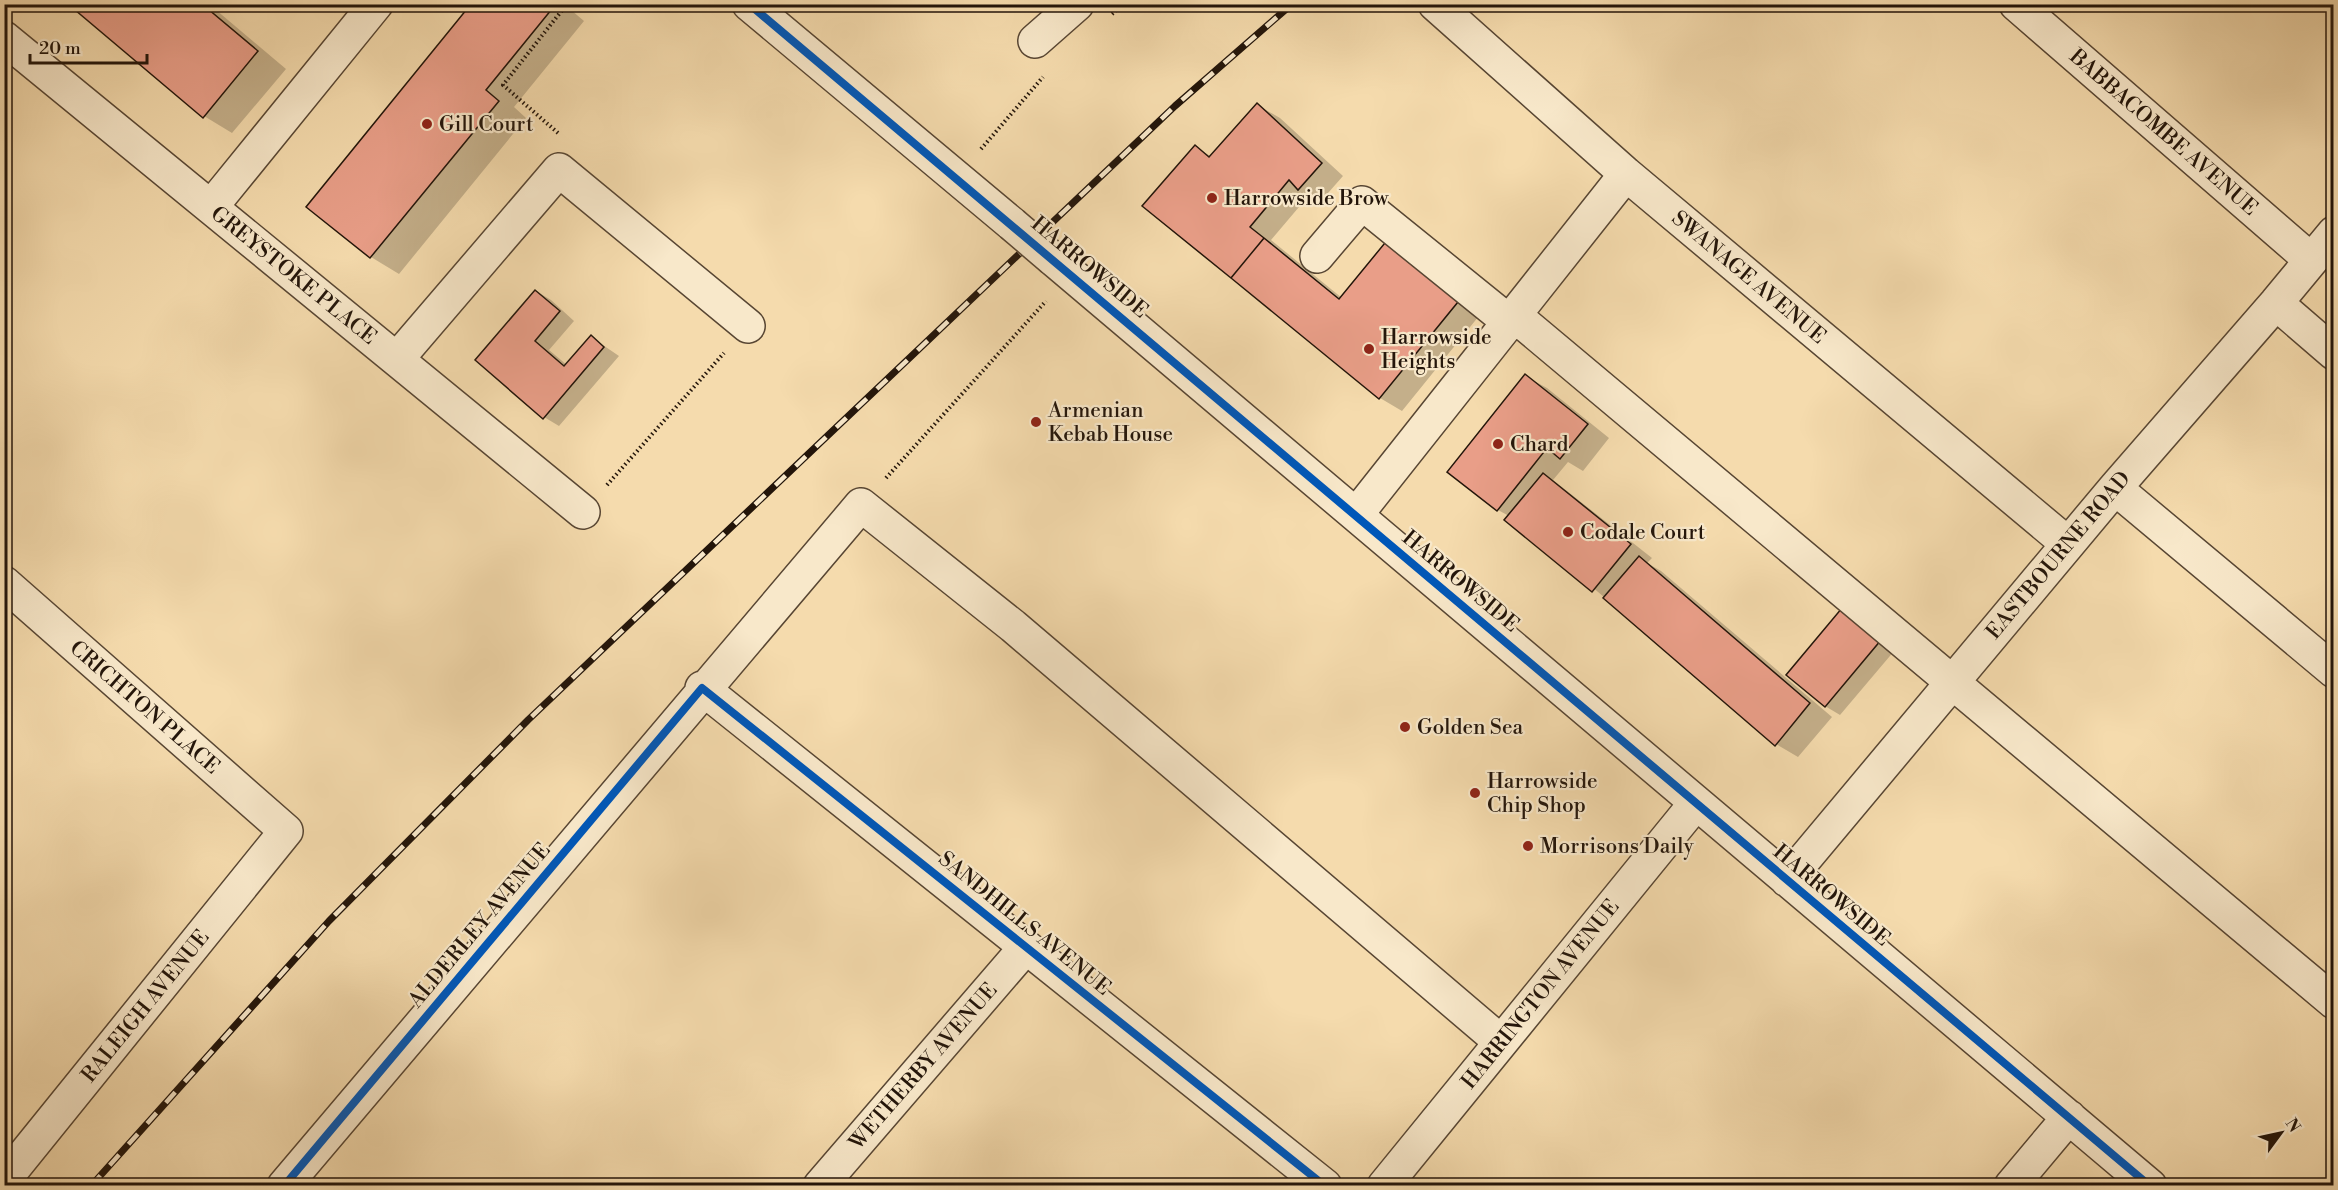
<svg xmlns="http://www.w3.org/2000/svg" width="2338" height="1190" viewBox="0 0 2338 1190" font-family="'Libre Bodoni',serif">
  <rect width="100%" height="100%" fill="#f5dbad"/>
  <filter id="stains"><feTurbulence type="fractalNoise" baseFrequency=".00333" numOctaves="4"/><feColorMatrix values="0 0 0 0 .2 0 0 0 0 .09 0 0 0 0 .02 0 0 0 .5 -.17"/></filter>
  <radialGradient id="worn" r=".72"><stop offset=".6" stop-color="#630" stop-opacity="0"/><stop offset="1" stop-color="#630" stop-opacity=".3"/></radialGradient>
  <path fill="#0003" d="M70 4H209L286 69 232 133 204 116Z
    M473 4H564L584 21 514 107 526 118 399 274 371 257 308 206Z
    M1257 105 1280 118 1343 176 1321 201 1310 194 1271 240 1342 298 1389 240 1483 311 1402 411 1380 398 1144 206 1195 147 1212 157Z
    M536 291 551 300 574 321 549 350 567 365 591 337 619 356 559 426 544 417 477 360Z
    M1525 376 1547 388 1609 438 1583 471 1568 462 1553 480 1652 558 1647 563 1661 571 1832 717 1798 757 1776 744 1509 516 1498 510Z
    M1842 610 1895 650 1840 715 1825 706Z"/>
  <path fill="#e99e88" stroke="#23150a" stroke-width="1.5" d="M68 4H202L258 51 203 118Z
    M471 4H556L486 90 499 101 370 258 306 207Z
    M1257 103 1322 163 1298 190 1289 180 1250 227 1264 238 1231 278 1142 206 1195 145 1209 157Z
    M1264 238 1339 299 1389 238 1462 297 1379 399 1231 278Z
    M535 290 560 311 535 341 564 366 591 335 604 347 543 419 475 360Z
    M1525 374 1588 424 1560 459 1547 448 1497 511 1447 472Z
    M1543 473 1631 544 1592 592 1504 520Z
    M1639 556 1810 703 1775 746 1603 598Z
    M1842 608 1881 640 1825 707 1786 675Z"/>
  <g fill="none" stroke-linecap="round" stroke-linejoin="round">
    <g stroke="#584633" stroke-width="36">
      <path id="minor" d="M749 4 1012 224
        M1435 4 1626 174 2068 544
        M2016 4 2311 260
        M4 38 583 512
        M1035 41 1077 4
        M211 207 376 4
        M1317 256 1362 203 1508 321
        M1053 259 2150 1186
        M2276 303 2334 353
        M1514 315 2334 1002
        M397 359 559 170 748 326
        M2115 488 2334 671
        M1356 515 1626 174
        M4 583 286 831 4 1180
        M702 688 1325 1186
        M1787 880 2115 488 2276 303 2334 233
        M284 1186 861 505 1013 626 1501 1042
        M820 1186 1026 947
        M1384 1186 1696 803
        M2011 1186 2069 1117"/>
    </g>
    <path stroke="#23150a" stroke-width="4" stroke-dasharray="1.5 3" stroke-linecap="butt" d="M1112 14 1123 4
      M558 133 503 85 567 4
      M981 149 1043 77
      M886 478 1046 301
      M607 485 724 353"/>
    <use href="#minor" stroke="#f8e8ca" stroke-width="33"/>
    <g stroke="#23150a" stroke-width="7">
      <path id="rail" d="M91 1186 329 921 528 720 1175 106 1292 4"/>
    </g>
    <use href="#rail" stroke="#f8e8ca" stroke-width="4.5" stroke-dasharray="14" stroke-linecap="butt"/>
    <g stroke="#584633" stroke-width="36" stroke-linecap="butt">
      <path id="minor-bridge" d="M1012 224 1053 259"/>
    </g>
    <use href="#minor-bridge" stroke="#f8e8ca" stroke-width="33"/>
    <g stroke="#f8e8ca" stroke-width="11">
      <path id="cycleway" d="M749 4 2150 1186
        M284 1186 702 688 1325 1186"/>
    </g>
    <use href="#cycleway" stroke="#0057b8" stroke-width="8"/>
  </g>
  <g fill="#8f2418" stroke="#f8e8ca" stroke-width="2">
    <circle cx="427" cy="124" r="6"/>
    <circle cx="1212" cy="198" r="6"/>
    <circle cx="1369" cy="349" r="6"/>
    <circle cx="1036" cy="422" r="6"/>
    <circle cx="1498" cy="444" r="6"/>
    <circle cx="1568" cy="532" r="6"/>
    <circle cx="1405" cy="727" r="6"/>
    <circle cx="1475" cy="793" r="6"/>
    <circle cx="1528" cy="846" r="6"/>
  </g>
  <g text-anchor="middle" stroke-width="4.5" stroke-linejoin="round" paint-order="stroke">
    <g font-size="21" fill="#23150a" stroke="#f8e8ca" text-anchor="start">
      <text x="439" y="131">Gill Court</text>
      <text x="1224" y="205">Harrowside Brow</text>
      <text x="1381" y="344">Harrowside<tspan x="1381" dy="24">Heights</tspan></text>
      <text x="1048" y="417">Armenian<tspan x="1048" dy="24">Kebab House</tspan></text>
      <text x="1510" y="451">Chard</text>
      <text x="1580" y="539">Codale Court</text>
      <text x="1417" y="734">Golden Sea</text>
      <text x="1487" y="788">Harrowside<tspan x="1487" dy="24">Chip Shop</tspan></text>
      <text x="1540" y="853">Morrisons Daily</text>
    </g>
    <g font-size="21" fill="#23150a" stroke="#f8e8ca">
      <text transform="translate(2164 132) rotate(41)" y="7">BABBACOMBE AVENUE</text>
      <text transform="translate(1090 267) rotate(40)" y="7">HARROWSIDE</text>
      <text transform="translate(294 275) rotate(39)" y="7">GREYSTOKE PLACE</text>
      <text transform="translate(1749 277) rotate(40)" y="7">SWANAGE AVENUE</text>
      <text transform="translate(2058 555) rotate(-50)" y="7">EASTBOURNE ROAD</text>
      <text transform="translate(1461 581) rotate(40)" y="7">HARROWSIDE</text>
      <text transform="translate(145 707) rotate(41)" y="7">CRICHTON PLACE</text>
      <text transform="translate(1832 895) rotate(40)" y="7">HARROWSIDE</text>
      <text transform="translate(1025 923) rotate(39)" y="7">SANDHILLS AVENUE</text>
      <text transform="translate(479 925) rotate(-50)" y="7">ALDERLEY AVENUE</text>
      <text transform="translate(1540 994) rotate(-51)" y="7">HARRINGTON AVENUE</text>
      <text transform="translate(145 1006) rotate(-51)" y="7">RALEIGH AVENUE</text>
      <text transform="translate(923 1066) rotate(-49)" y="7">WETHERBY AVENUE</text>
    </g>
  </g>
  <rect width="2338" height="1190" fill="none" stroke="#f5dbad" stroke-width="24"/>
  <rect x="6" y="6" width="2326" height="1178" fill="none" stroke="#23150a" stroke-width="3"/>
  <rect x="12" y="12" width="2314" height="1166" fill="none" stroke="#23150a" stroke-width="1.5"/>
  <g transform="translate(2281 1133) rotate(57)" stroke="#f8e8ca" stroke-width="4.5" paint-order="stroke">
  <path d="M0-4.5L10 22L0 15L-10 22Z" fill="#23150a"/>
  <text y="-9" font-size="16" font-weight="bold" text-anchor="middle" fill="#23150a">N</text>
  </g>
  <path d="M30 54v9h117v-9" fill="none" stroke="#23150a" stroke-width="3"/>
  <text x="39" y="54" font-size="18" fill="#23150a" stroke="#f8e8ca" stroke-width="4.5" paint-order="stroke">20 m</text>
  <rect width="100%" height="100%" filter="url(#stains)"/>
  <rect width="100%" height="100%" fill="url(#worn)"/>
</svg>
